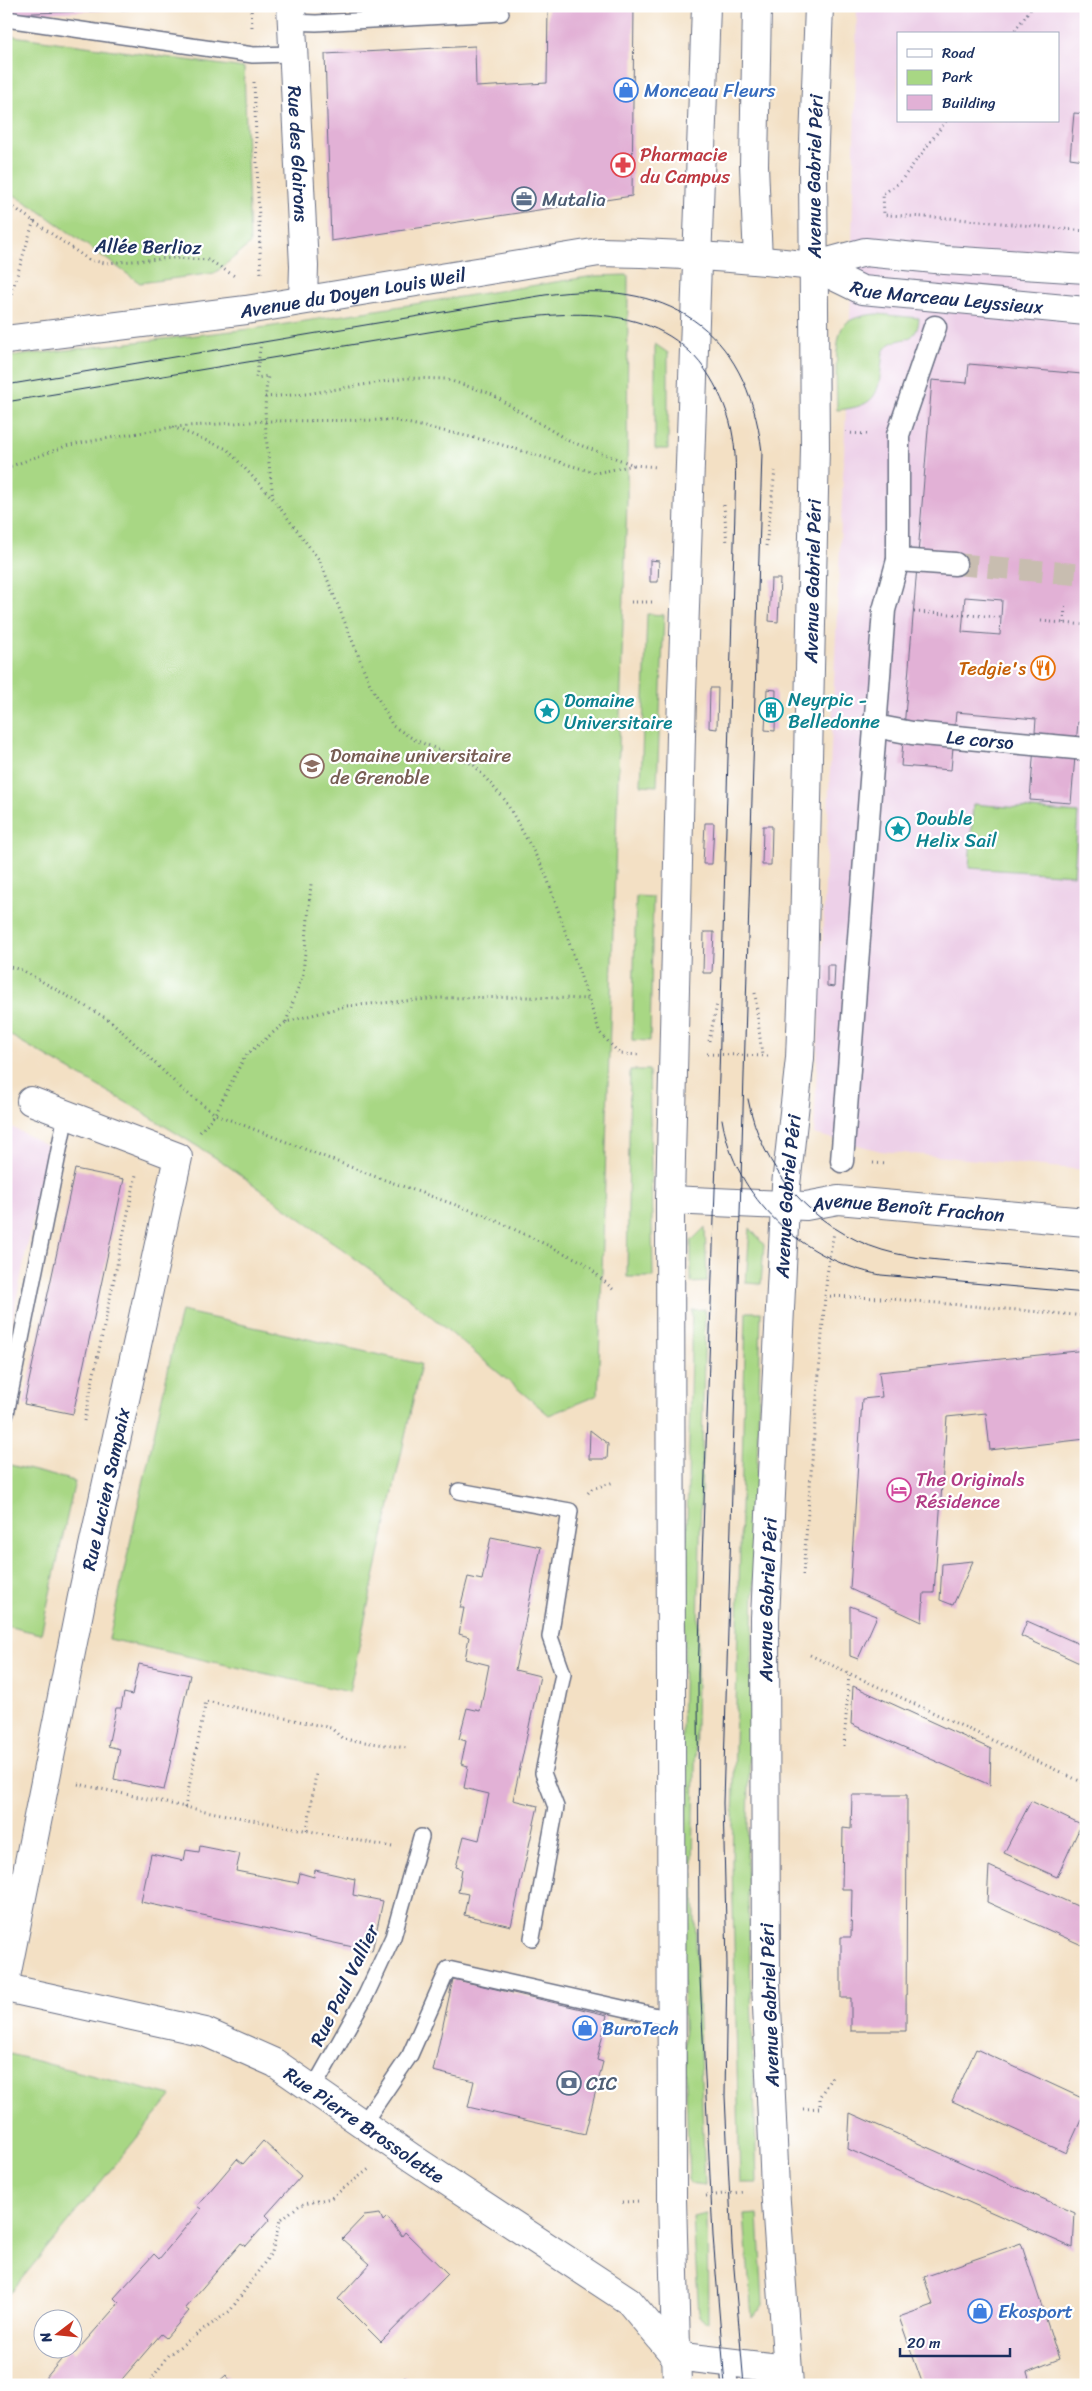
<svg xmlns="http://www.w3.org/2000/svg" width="1092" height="2391" viewBox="0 0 1092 2391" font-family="Sriracha,sans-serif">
  <rect width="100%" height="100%" fill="#fff"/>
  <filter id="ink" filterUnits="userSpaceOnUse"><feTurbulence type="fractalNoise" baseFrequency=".02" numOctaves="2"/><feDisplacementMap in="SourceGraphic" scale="10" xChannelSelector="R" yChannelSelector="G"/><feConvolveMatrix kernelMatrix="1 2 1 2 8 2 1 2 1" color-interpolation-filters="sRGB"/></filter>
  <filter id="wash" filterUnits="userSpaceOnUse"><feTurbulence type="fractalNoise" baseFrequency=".0096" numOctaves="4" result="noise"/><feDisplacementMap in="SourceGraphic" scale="20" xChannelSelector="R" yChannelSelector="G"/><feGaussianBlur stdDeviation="1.12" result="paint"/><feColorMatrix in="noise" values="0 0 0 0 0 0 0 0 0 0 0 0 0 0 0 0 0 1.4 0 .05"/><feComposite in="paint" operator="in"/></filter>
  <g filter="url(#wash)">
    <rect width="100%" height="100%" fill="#f3e0c4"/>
    <path fill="#edd0e8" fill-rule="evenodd" d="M857 6H1086V1170L881 1151 814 1134 851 295ZM898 34H1058V121H898Z
      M6 1124 48 1146 6 1350Z"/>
    <path fill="#a8d784" stroke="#628371" d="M6 35 244 68 250 244 215 273 140 283 35 208 6 190Z
      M628 275 627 500 598 1395 549 1415 408 1297 224 1163 136 1108 6 1033V357L267 327 594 276Z
      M877 314 919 318C917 350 895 331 883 352 878 391 882 406 837 410 837 393 833 337 844 325 852 317 866 315 877 314Z
      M655 344 668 353V449H655Z
      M647 614 664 615 657 786 641 785Z
      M973 804 1078 813 1074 875 969 868Z
      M636 896 653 897 650 1041 632 1040Z
      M630 1070H649L653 1277H627Z
      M705 1227 707 1282 691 1283V1241Z
      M750 1228 764 1245 761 1284 746 1283Z
      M705 1309 693 1863 705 2185 689 2183 679 1863 692 1310Z
      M181 1311 421 1364 349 1692 109 1639Z
      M746 1312H761L747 1862 757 2183H740L732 1862Z
      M6 1464 75 1481 41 1634 6 1626Z
      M6 2053 171 2096 6 2298Z
      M707 2214 708 2322 699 2316 693 2217Z
      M758 2214 763 2305 752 2318 744 2215Z"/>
    <g id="blocks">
      <path fill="#e2b1d6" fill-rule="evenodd" d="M6 6H172V8L6 14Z
        M548 6H634L632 196 331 241 325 54 475 46 476 87 547 83Z
        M1074 113 1086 114 1084 160 1070 158Z
        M969 364 1082 374V366H1086V706L1084 723 1078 722 1071 803 1030 800 1036 719 956 712 951 770 901 766 932 380 967 383ZM965 597 1002 600 1000 635 962 632Z
        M650 560 659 561 658 582H650Z
        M771 579H780L778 622 769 621Z
        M710 688H718L717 729 709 728Z
        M767 689 776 690 775 731 765 730Z
        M705 823H714L712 864H703Z
        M763 826H772L771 865H762Z
        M704 932H714L712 973H703Z
        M827 965H835L834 987 827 986Z
        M75 1169 124 1179 73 1414 24 1404Z
        M1086 1350V1439L990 1450 986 1413 947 1417 934 1593H924L922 1622 850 1589 862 1399 882 1397 879 1372Z
        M590 1430 608 1444 607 1459H589Z
        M491 1537 541 1547 515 1670 540 1676 513 1800 538 1806 511 1926 464 1915 468 1894 458 1892 462 1869 456 1867 464 1836 479 1840 489 1794 464 1788 468 1766 461 1764 466 1741 459 1739 467 1708 480 1711 489 1665 465 1659 469 1637 459 1634 464 1608H460L468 1577 482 1580Z
        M973 1561 953 1605 940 1600 942 1564Z
        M850 1606 877 1616 858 1659 850 1656Z
        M1027 1621 1086 1647V1666L1021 1636Z
        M139 1664 190 1675 164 1790 114 1779 120 1749 108 1746 116 1708H121L124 1693 132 1695Z
        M853 1686 991 1749 990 1785 851 1724Z
        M852 1795H907L906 2031H851V1998H841V1937H851L852 1889H842L843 1828 851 1829Z
        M1031 1801 1081 1825 1057 1877 1004 1853Z
        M200 1846 240 1854 236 1871 298 1883 300 1873 314 1877 315 1870 355 1879 353 1895 383 1901 372 1951 141 1902 151 1854 184 1861 186 1850 199 1852Z
        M989 1866 1086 1910V1947L987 1902Z
        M453 1979 607 2015 597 2060 603 2062 585 2134 468 2107 474 2081 433 2071Z
        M976 2049 1086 2100V2109L1066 2153 952 2101Z
        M850 2113 1075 2213 1073 2248 848 2149Z
        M263 2141 301 2176 266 2215 270 2219 246 2246 241 2243 185 2308 189 2311 166 2338 161 2334 117 2385H40L70 2349 75 2353 119 2303 114 2298 154 2254 159 2259 201 2209 197 2206 237 2159 243 2164Z
        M380 2214 383 2221 387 2217 402 2236 405 2232 448 2274 381 2342 338 2299 370 2264 342 2239 364 2216Z
        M1021 2243 1059 2359 1027 2372 1031 2385H923L899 2317 933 2305 924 2277Z
        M226 2375 234 2385H215Z
        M405 2376 413 2385H394Z"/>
    </g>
  </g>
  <g filter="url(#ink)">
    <use href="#blocks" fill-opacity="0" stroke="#676d82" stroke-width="1"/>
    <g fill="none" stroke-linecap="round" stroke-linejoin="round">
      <path stroke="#c8bdb0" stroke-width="22" stroke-dasharray="22 11" stroke-linecap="butt" d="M955 564 1086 575"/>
      <g stroke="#676d82" stroke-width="18">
        <path id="service" d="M6 19 253 55 292 54
          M291 22 316 23 501 13
          M6 1414 66 1115
          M459 1491 570 1511 550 1637 563 1674 543 1773 556 1807 532 1938
          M313 2089 366 1995 393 1937 421 1837
          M363 2124 410 2055 448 1969 671 2019
          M728 2363 730 2385"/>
      </g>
      <g stroke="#676d82" stroke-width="25">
        <g id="pedestrian">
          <path d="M898 560 955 564"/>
          <path id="s1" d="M875 726 912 733 1086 749"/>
          <path d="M842 1161 884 610 898 560V435L935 327"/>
        </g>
      </g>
      <g stroke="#676d82" stroke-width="30">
        <g id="minor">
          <path id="s2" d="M291 6 304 266 303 300"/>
          <path d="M757 6 754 165 758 260"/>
          <path id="s3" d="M813 266 862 290 1086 311"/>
          <path d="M813 266 865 252 945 260 1086 269"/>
          <path id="s4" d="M6 1977 83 1592 178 1157 31 1101"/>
          <path id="s5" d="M6 1988 205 2032 275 2063 412 2158 629 2301 675 2356"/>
        </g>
      </g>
      <g stroke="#676d82" stroke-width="30">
        <g id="tertiary">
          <path id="s6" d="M6 340 246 310 599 252C670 253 742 258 813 266"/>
          <path id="s7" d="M670 1200 806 1206 838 1200 1086 1222"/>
        </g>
      </g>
      <g stroke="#676d82" stroke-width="30">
        <g id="secondary">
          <path d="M675 2356 787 2369"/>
          <path d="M677 2385 672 2199 670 1200 682 693 706 6"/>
          <path id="s8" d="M789 2385 775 2188 766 1983 765 1618 786 1185 800 1058 803 979 815 447 813 169 819 6"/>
        </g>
      </g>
      <path stroke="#676d82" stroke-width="3" stroke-dasharray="1 4" stroke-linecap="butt" d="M251 6 252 28
        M1012 34 1033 6
        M254 82 261 275
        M946 121 900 182 883 194 884 215 948 218 1086 231
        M6 202 89 260 105 263 174 258 209 260 236 277
        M7 308 34 220
        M261 342 256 378 268 376C261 417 269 458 273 499
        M265 397 306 394 406 378 445 379 489 393 569 441 634 465 658 467
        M173 427 227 449 274 500 320 561 369 682 393 726 415 740 473 764 505 800 545 872 600 1033 620 1054 641 1055
        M846 433 868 434
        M6 468 69 445 173 427 265 421 393 420 489 441 596 473 634 465
        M724 505 727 544
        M766 546 775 471
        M631 602H652
        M914 612 1001 617
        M1041 621 1086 625
        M1064 623 1065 605
        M6 966 22 970 111 1021 183 1090 215 1114 371 1175 484 1215 583 1262 615 1291
        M755 993 762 1056
        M286 1022 303 974 311 884
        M709 1041 717 1004
        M707 1054 768 1056
        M200 1132 215 1114 245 1056 286 1022 346 1006 440 998 526 997 588 999
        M873 1163 887 1164
        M825 1296 880 1298 1086 1316
        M84 1421 136 1175
        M588 1493 592 1489 614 1482
        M803 1575 825 1296 829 1258 834 1233
        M810 1655 1086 1784
        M844 1746 849 1673
        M78 1784 185 1807
        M307 1830 316 1774
        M392 1847 185 1807 206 1701 331 1728 343 1739 407 1748
        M803 2109 820 2108V2096L832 2077
        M706 2196 742 2192
        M622 2202 640 2201
        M148 2385 168 2355 230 2311 272 2252 280 2220 300 2205 331 2198 369 2169"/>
      <use href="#service" stroke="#fff" stroke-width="15"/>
      <use href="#pedestrian" stroke="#fff" stroke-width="22"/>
      <use href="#minor" stroke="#fff" stroke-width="28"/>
      <use href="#tertiary" stroke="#fff" stroke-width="28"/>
      <use href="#secondary" stroke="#fff" stroke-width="28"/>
      <path stroke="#1b2f5e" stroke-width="1" d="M6 385 545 295C666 278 747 326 762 452L723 1803 727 1964 725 2096 732 2245 744 2385
        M6 402 477 324C557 313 659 295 710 377 721 395 730 416 733 437 737 460 735 485 735 509L719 1076 698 1674 699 1958 713 2236 725 2385
        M748 1099C761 1169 813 1229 882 1250 912 1259 942 1260 972 1263 1010 1266 1048 1269 1086 1273
        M722 1119C735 1199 802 1260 881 1275L1086 1293"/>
    </g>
  </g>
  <defs>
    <g id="shop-ring" transform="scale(1.25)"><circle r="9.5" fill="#fff" stroke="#3f7fe0" stroke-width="1.5"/><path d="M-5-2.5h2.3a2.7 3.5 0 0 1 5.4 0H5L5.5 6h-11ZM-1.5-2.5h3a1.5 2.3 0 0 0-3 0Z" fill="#3f7fe0"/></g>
    <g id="pharmacy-ring" transform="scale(1.25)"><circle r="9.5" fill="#fff" stroke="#e0444e" stroke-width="1.5"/><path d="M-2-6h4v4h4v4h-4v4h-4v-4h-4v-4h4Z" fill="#e0444e"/></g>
    <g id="office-ring" transform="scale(1.25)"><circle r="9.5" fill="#fff" stroke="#5c6f8a" stroke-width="1.5"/><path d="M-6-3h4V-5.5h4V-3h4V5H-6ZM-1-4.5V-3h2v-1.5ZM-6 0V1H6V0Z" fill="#5c6f8a"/></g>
    <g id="restaurant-ring" transform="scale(1.25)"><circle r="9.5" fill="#fff" stroke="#e8710a" stroke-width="1.5"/><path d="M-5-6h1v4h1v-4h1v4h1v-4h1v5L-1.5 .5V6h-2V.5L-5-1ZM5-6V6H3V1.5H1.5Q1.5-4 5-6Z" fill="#e8710a"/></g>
    <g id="building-ring" transform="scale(1.25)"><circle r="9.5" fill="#fff" stroke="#0f9aa8" stroke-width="1.5"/><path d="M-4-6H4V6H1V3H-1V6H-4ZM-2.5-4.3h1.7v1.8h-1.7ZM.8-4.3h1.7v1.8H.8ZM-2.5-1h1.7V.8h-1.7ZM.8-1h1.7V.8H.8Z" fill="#0f9aa8"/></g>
    <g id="sight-ring" transform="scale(1.25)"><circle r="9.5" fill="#fff" stroke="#0f9aa8" stroke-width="1.5"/><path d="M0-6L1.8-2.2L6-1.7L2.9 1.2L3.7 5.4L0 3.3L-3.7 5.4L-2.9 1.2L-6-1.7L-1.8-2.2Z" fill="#0f9aa8"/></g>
    <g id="university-ring" transform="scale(1.25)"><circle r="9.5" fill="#fff" stroke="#8d6e63" stroke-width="1.5"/><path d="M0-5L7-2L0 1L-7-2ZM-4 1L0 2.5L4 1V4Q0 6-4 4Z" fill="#8d6e63"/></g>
    <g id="hotel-ring" transform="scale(1.25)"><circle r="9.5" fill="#fff" stroke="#d1479c" stroke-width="1.5"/><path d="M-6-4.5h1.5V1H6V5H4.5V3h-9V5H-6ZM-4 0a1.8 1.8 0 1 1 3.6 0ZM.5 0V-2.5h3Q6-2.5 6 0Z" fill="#d1479c"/></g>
    <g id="bank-ring" transform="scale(1.25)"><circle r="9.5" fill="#fff" stroke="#5c6f8a" stroke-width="1.5"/><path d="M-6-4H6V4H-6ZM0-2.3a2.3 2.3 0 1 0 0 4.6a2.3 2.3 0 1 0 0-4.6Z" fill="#5c6f8a"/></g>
  </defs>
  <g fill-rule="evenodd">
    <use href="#shop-ring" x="626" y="90"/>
    <use href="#pharmacy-ring" x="623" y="165"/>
    <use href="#office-ring" x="524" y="199"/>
    <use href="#restaurant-ring" x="1043" y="668"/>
    <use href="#building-ring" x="771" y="710"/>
    <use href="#sight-ring" x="547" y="711"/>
    <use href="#university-ring" x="312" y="766"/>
    <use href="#sight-ring" x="898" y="829"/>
    <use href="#hotel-ring" x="899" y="1490"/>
    <use href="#shop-ring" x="585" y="2028"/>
    <use href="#bank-ring" x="569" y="2083"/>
    <use href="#shop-ring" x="980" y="2311"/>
  </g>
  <g text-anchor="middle" stroke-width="4.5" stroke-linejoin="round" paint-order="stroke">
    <g font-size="19" fill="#366cbe" stroke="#fff" text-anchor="start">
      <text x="644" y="97">Monceau Fleurs</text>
      <text x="602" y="2035">BuroTech</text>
      <text x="998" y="2318">Ekosport</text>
    </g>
    <g font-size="19" fill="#1b2f5e" stroke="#fff">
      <text dy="7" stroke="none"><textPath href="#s2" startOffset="148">Rue des Glairons</textPath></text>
      <text dy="7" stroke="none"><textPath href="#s8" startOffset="2211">Avenue Gabriel Péri</textPath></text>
      <text transform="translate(148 246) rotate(1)" y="7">Allée Berlioz</text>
      <text dy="7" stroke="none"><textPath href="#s6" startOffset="350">Avenue du Doyen Louis Weil</textPath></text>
      <text dy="7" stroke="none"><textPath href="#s3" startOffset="140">Rue Marceau Leyssieux</textPath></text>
      <text dy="7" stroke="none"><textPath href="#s8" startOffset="1806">Avenue Gabriel Péri</textPath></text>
      <text dy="7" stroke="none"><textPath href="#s1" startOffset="106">Le corso</textPath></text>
      <text dy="7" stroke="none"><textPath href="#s8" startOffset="1190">Avenue Gabriel Péri</textPath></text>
      <text dy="7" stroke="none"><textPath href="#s7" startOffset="239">Avenue Benoît Frachon</textPath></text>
      <text dy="7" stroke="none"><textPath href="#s4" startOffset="498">Rue Lucien Sampaix</textPath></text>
      <text dy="7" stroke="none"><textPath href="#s8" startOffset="786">Avenue Gabriel Péri</textPath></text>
      <text transform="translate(344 1985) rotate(-64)" y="7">Rue Paul Vallier</text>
      <text transform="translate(769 2005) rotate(-92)" y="7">Avenue Gabriel Péri</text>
      <text dy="7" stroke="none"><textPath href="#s5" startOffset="389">Rue Pierre Brossolette</textPath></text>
    </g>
    <g font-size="19" fill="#be3a42" stroke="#fff" text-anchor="start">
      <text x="640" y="161">Pharmacie<tspan x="640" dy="22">du Campus</tspan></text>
    </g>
    <g font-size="19" fill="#4e5e75" stroke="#fff" text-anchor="start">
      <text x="542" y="206">Mutalia</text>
      <text x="586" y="2090">CIC</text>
    </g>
    <g font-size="19" fill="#c56008" stroke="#fff" text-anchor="end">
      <text x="1026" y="675">Tedgie's</text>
    </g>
    <g font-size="19" fill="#0d838f" stroke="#fff" text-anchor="start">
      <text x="788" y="706">Neyrpic -<tspan x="788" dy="22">Belledonne</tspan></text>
      <text x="564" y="707">Domaine<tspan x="564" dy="22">Universitaire</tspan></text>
      <text x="916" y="825">Double<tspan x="916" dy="22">Helix Sail</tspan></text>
    </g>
    <g font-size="19" fill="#785e54" stroke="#fff" text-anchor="start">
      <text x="330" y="762">Domaine universitaire<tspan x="330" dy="22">de Grenoble</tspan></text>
    </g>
    <g font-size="19" fill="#b23c85" stroke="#fff" text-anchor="start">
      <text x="916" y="1486">The Originals<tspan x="916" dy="22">Résidence</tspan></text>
    </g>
  </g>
  <rect width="1092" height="2391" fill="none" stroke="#fff" stroke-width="25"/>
  <rect x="897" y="32" width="162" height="90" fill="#ffffff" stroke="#a4acbf"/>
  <rect x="907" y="49" width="25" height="8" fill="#ffffff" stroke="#a4acbf"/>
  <text x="942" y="58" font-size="15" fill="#1b2f5e">Road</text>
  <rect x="907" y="70" width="25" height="15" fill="#a8d784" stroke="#a4acbf"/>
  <text x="942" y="82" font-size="15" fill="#1b2f5e">Park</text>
  <rect x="907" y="95" width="25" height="15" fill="#e2b1d6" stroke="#a4acbf"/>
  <text x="942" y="108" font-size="15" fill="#1b2f5e">Building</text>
  <g transform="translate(58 2334) rotate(254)"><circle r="24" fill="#ffffff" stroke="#a4acbf"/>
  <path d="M0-4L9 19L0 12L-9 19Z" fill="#c8321e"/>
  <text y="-8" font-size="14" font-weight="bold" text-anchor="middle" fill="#1b2f5e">N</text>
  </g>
  <path d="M900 2348v8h110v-8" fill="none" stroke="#1b2f5e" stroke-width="2.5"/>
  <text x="907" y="2348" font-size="15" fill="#1b2f5e" stroke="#ffffff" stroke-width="4" paint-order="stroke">20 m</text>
</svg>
